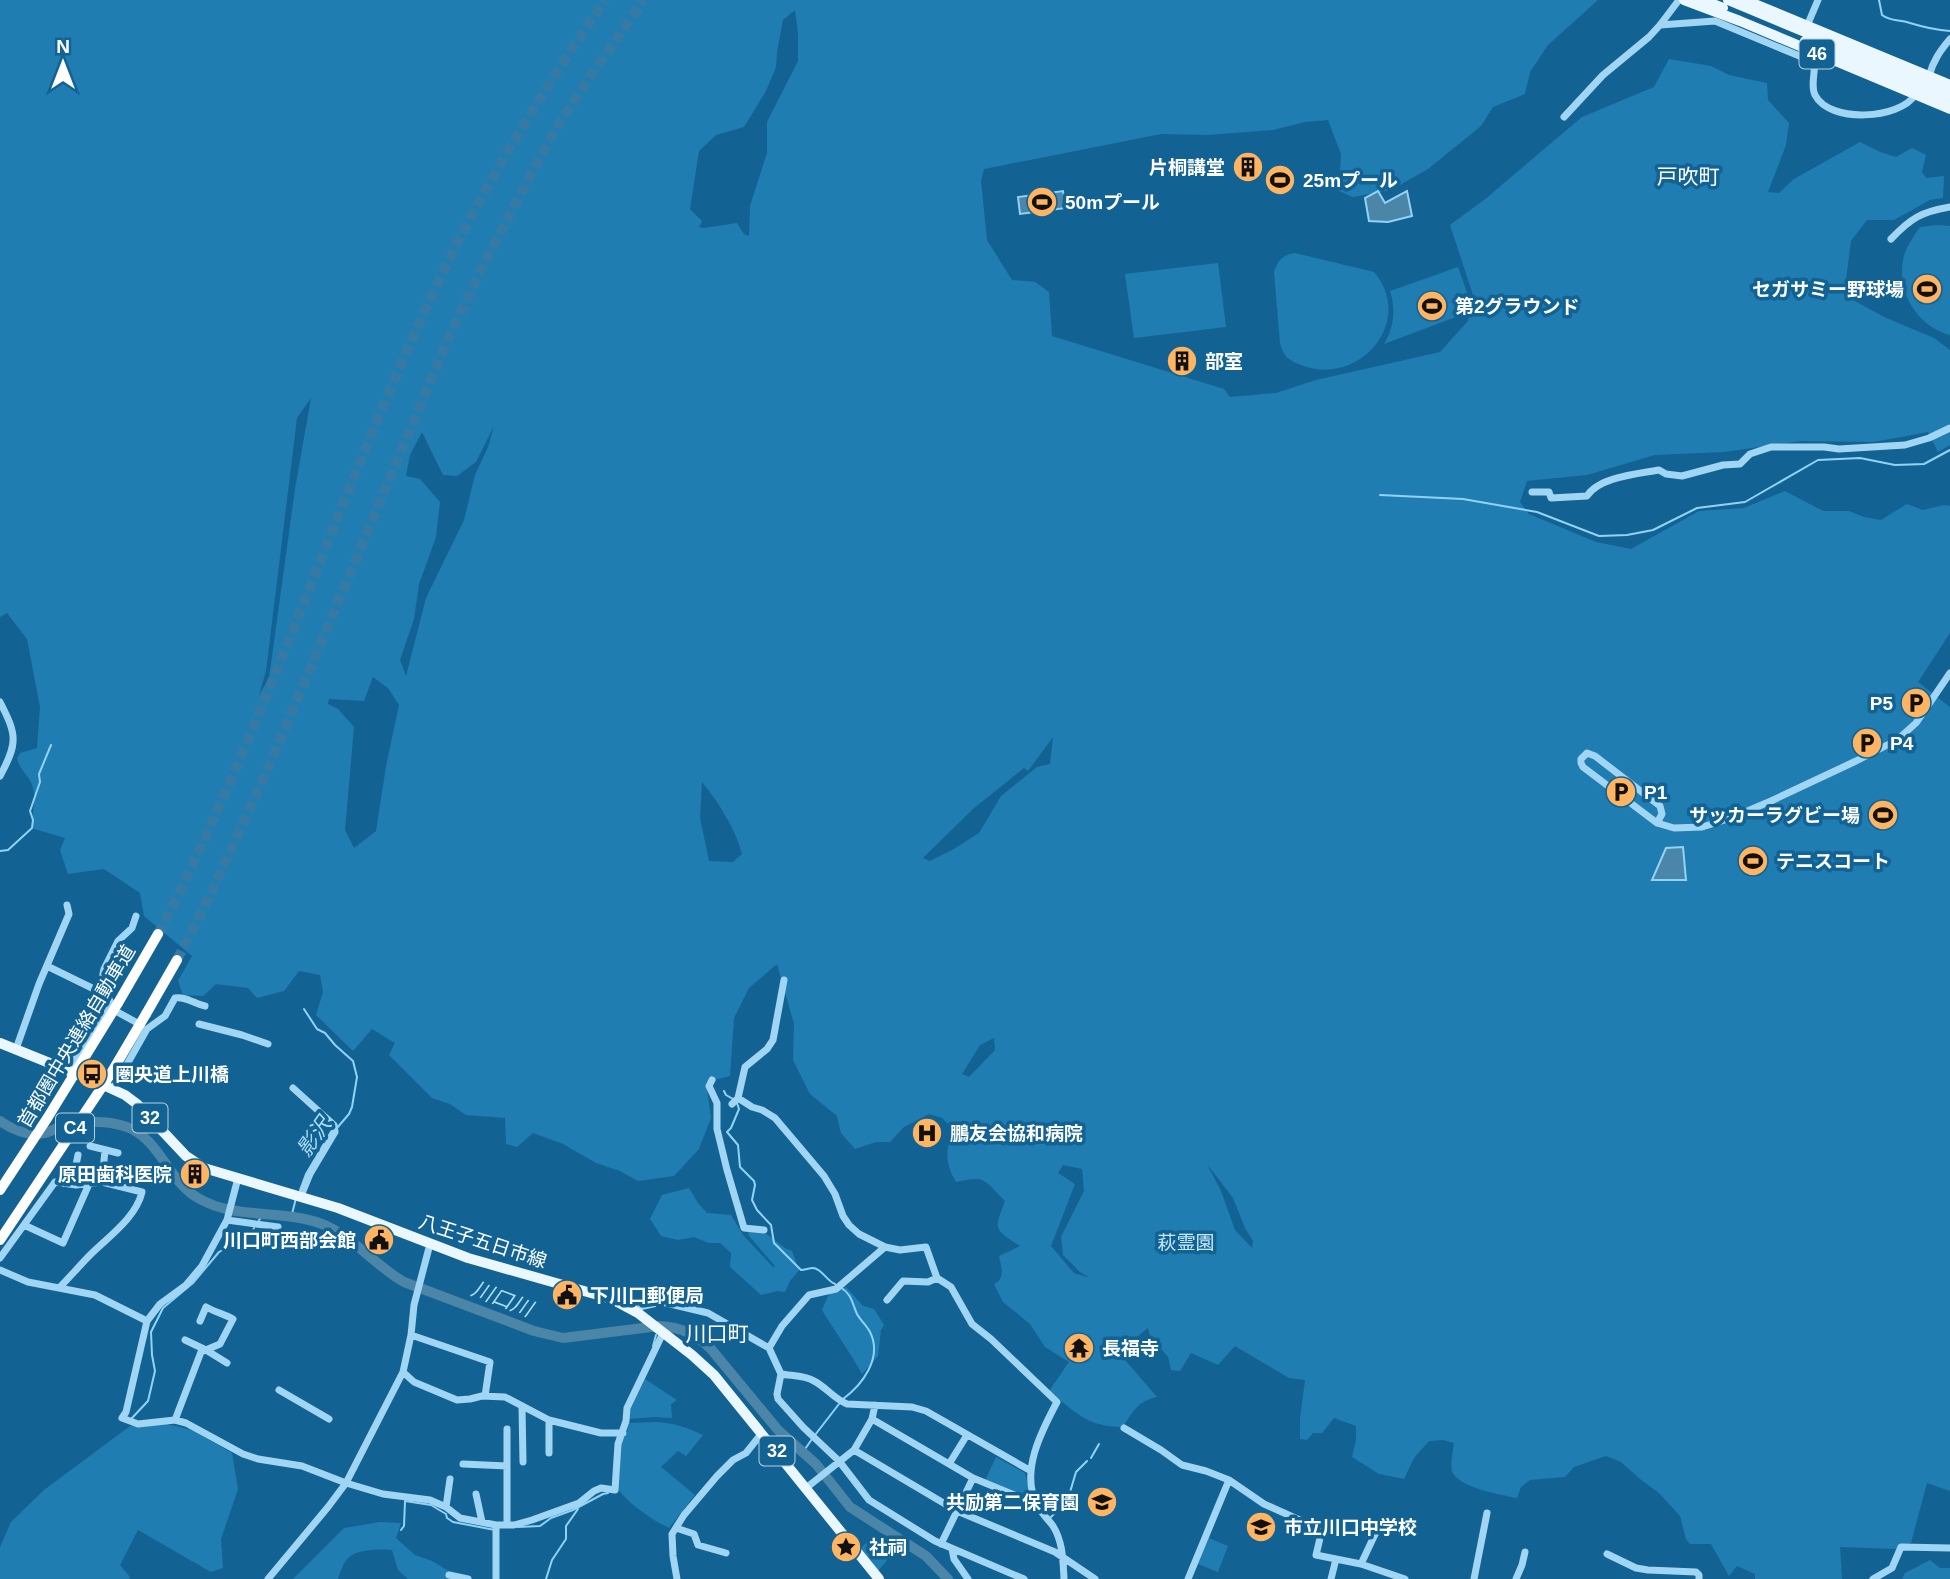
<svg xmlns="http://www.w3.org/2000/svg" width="1950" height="1579" viewBox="0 0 1950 1579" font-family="Helvetica,'Noto Sans JP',sans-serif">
  <rect width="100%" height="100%" fill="#126394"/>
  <path fill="#207db1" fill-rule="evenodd" d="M0 0H1598L1548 45 1530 72 1525 94 1493 107 1481 126 1428 169 1391 190 1353 197 1339 191 1341 154 1328 120 1305 122 1273 130 1208 135 1161 134 984 169 981 181 987 240 1012 280 1035 282 1049 292 1052 336 1224 389 1230 397 1276 393 1316 380 1440 352 1468 321 1469 312 1384 344C1394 327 1396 310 1390 291L1458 267 1471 304 1473 295 1450 225 1484 200 1582 117 1654 87 1669 59 1711 66 1729 75 1767 83 1768 100 1789 123 1786 145 1768 192 1779 193 1794 179 1860 142 1880 152 1896 157 1912 148 1926 155 1922 172 1926 178 1944 176 1943 198 1930 200 1894 220H1867L1851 241 1844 295 1884 317 1934 338 1950 350V445L1938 452 1928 432 1874 442 1801 441 1724 452 1655 455 1587 475 1527 481 1520 502 1529 514 1596 542 1631 549 1699 511 1744 508 1785 491 1823 511H1849L1864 517 1881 520 1907 504 1923 510 1944 505 1950 506V633L1918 682 1950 707V1491L1927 1483 1911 1543 1896 1549 1840 1547 1842 1579H1755V1574L1737 1566 1729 1576 1711 1544H1690L1686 1539 1680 1516 1659 1493 1640 1479 1621 1462 1606 1456 1574 1467 1565 1477 1530 1480 1521 1487 1517 1498C1502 1495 1458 1488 1452 1471 1450 1463 1453 1451 1454 1443L1443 1440 1429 1441 1414 1458 1404 1479 1379 1474 1352 1457 1356 1440V1426L1334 1418 1322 1433H1313L1307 1440 1300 1439V1419L1305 1380 1289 1378 1235 1346 1218 1365 1191 1353 1180 1371 1171 1370 1168 1357 1150 1336 1148 1328 1118 1352 1157 1397C1138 1401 1133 1411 1123 1427 1088 1427 1075 1412 1049 1391L1069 1362 1045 1347 1030 1324 1003 1302 994 1284C1006 1278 1001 1267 999 1256L1020 1246C993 1229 994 1230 1005 1201 984 1180 986 1175 956 1182 944 1161 946 1151 953 1129L942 1118 929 1114 904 1127 890 1142H876L855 1149 841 1133 837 1116 810 1094 793 1060 794 1024 777 964 749 988 734 1018 730 1076 706 1082 711 1118 699 1149 674 1176 638 1181 620 1171 596 1163 563 1144 533 1133 517 1147 506 1144 505 1118 466 1115 450 1104 432 1098 389 1055 395 1043 372 1029 353 1051 316 1015 323 992 320 975 299 971 284 991 257 998 248 988 216 984 203 996 183 995 178 981 192 956 144 916 140 893 104 869 68 874 60 850 65 838 31 828C32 818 36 798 33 788 31 777 20 771 17 759L20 753 37 748 40 707 27 639 7 613 0 617ZM795 10 798 34V61L767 122V153L750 206 749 236 744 234 737 223 704 228 699 227 702 221 690 209 699 151 716 135 744 127 766 91 776 67 777 52 783 20ZM311 398 295 489 269 678 259 695 266 671 297 418ZM494 426 488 447 475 475 464 520 426 598 406 676 400 660 414 619 419 584 436 537 440 502 420 479 406 476 410 455 422 432 443 475 457 476 476 462ZM373 677 388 688 399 705 386 766 376 831 354 848 345 830 354 727 338 709 328 704 329 699 364 701ZM1053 737 1050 764 1037 767 1001 796 979 833 952 850 930 861 923 858 973 809 1024 768 1028 771ZM702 782C719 803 735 828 742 854L733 862 709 861 700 818ZM994 1038 995 1050 969 1077 962 1074 980 1045ZM1207 1164 1233 1198 1245 1228 1253 1241 1252 1248 1235 1230 1221 1191ZM1063 1165 1082 1169 1084 1191 1061 1237 1063 1255 1080 1272 1090 1278 1074 1273 1051 1246 1075 1184 1058 1173Z
    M1938 225 1950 226V335C1917 326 1895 291 1904 256 1906 247 1914 236 1920 227Z
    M1295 253 1374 272C1416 321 1359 388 1301 365 1288 360 1283 356 1280 343L1274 272C1278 260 1283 255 1295 253Z
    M1218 263 1226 327 1134 338 1125 274Z
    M689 1188 698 1203 707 1213 731 1215 743 1235 773 1267 775 1266 749 1236 748 1232C752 1232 756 1231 761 1232 773 1235 780 1248 792 1251L799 1270 790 1281 785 1292 777 1291 761 1295 730 1267 731 1253 720 1243H709L694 1237 678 1240 661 1236 650 1219 662 1195Z
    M846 1287 863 1306 874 1309 884 1325 881 1330 878 1356 862 1374C850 1352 835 1332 822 1310L829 1294Z
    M645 1379 677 1400 671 1404 672 1418 654 1417 629 1419 630 1410Z
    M155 1421 192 1430 232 1453 238 1489 221 1539 223 1568 211 1572 138 1530 120 1565 130 1577 129 1579H0V1547L11 1522 44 1490 130 1426Z
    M655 1422C673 1423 687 1427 703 1435L686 1456 678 1451 661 1467 695 1495 669 1528C649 1518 629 1504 616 1487L619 1443 627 1433 629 1423Z
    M996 1457 1025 1473 1033 1503 984 1483Z
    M380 1522 401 1523 396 1538 415 1555 432 1561 457 1576V1579H408L398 1570 392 1550C380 1549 357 1549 348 1558 343 1563 340 1573 338 1579H293L344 1528Z
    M872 1537 894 1552 878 1571 860 1549Z
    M1209 1538 1228 1546 1218 1572 1198 1564Z
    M1930 1560 1940 1568H1950V1579H1902L1905 1573Z"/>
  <path fill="#4b85a7" stroke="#91d3f6" stroke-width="2" d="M1063 191 1066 208 1020 214 1018 197Z
    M1378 191 1385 203 1407 191 1412 216 1388 222 1369 221 1365 198Z
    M1683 847 1686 880H1652L1666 848Z"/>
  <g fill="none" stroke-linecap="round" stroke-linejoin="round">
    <path stroke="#91d3f6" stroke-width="2" d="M1879 0 1882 15C1891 22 1899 19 1910 23 1923 27 1935 30 1950 31
      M1380 495 1463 499 1537 512 1599 536 1627 535 1653 530 1697 508 1745 502 1818 460 1860 458 1895 465 1924 464 1950 450
      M0 851 8 850 32 828 33 820 30 811 40 782 39 774 51 745
      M304 1009 317 1029 325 1033 335 1045 353 1061 357 1077 352 1107 349 1114 337 1128
      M724 1091 726 1095 733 1099
      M737 1103 739 1109 731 1128 727 1132 738 1145 740 1167 754 1181 755 1185 752 1200 757 1210 771 1225 774 1243 801 1270C805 1270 809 1268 813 1268 821 1268 827 1281 835 1284
      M300 1190 306 1174 332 1130
      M291 1218 296 1198
      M259 1220 264 1214
      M840 1287C852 1294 852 1303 857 1314 861 1321 867 1326 870 1332 883 1358 862 1385 843 1399
      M653 1346 656 1335
      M132 1418 148 1401 155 1371 152 1355 151 1332 163 1308 193 1283 219 1252 251 1234 254 1228
      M815 1435 839 1404
      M803 1452 812 1439
      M1091 1458 1099 1444
      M1051 1517 1068 1499 1076 1472 1087 1461
      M518 1527 540 1526 551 1518 573 1510 603 1494 608 1493
      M401 1530 404 1526 405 1501 431 1505 446 1514 447 1518 453 1522 495 1530
      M546 1579 552 1560 566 1539V1526L578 1509"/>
    <path stroke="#4b85a7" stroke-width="10" d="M0 1121C13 1130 28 1137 45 1133 52 1131 58 1127 65 1126 86 1121 107 1120 127 1127 160 1139 168 1181 198 1198 235 1220 282 1209 322 1224 354 1237 374 1265 404 1282L534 1331 563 1338 659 1326C681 1327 695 1334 711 1349L778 1430 816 1464 850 1507 926 1556 948 1579"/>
    <path stroke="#367aa4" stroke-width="10" stroke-dasharray="10 5" stroke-linecap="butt" d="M158 934C263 732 332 513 427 306 476 199 538 97 605 0
      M177 960 211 893 268 769 452 330 488 256 552 135 594 71 644 0"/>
    <path stroke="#a0d5f3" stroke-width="7" d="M1660 25 1715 21 1814 62C1816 72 1810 85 1815 95 1830 124 1900 119 1915 95
      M1807 26 1818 0
      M1929 76C1933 61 1940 51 1950 39
      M1564 117 1603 75 1649 37 1660 25 1679 0
      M1891 239C1911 218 1921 212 1950 207
      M1532 492H1549L1551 498 1587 496C1599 477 1637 474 1659 470L1666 474 1682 476 1723 465 1740 464 1750 454 1771 447H1824L1839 449 1905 445 1929 438 1950 428
      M0 702C17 735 18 743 0 776
      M1657 823 1662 814 1660 806 1595 756 1587 753 1581 759V763L1583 767 1657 823 1674 828 1702 827 1731 818 1771 801 1856 761 1897 740 1916 723 1950 673
      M47 966 96 990 109 1004
      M112 1009 141 1025
      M199 1024 242 1035 268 1044
      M16 1049 39 984 69 914 67 905
      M69 1070 110 1001 101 983 104 969 118 941 132 928 136 916
      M712 1080 709 1086 717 1103V1129L727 1170 744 1228 764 1230
      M293 1088 334 1125 335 1132 310 1174 301 1196
      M113 1089 147 1029 165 1016 175 998C185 996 195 1004 205 1006
      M738 1098 752 1107 762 1110 775 1118 824 1176 835 1194 843 1216 849 1225 859 1234 885 1247 900 1250 926 1247 937 1278 951 1287 972 1324 991 1339 1057 1402C1041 1432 1020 1472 1037 1505 1041 1513 1048 1519 1053 1526 1063 1542 1063 1561 1064 1579
      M732 1104 738 1098 745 1067 767 1049 773 1040 784 980
      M90 1146 118 1153
      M238 1178 227 1220 202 1266 186 1285 160 1304 147 1321 126 1412 122 1418 138 1424 175 1420 186 1423 243 1454 258 1459 302 1466 346 1483 383 1494 430 1500 446 1507 460 1518 496 1525H514L532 1520 579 1503 594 1491 601 1488 615 1490 618 1444 626 1421 627 1408 663 1333
      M102 1182 105 1150
      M72 1184 78 1155
      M227 1220 278 1227
      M24 1225 63 1243 89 1184
      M0 1258 55 1182 76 1185 102 1182 142 1192C136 1218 108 1237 90 1255 80 1265 70 1277 60 1287
      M0 1270 28 1282 95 1295 147 1321
      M887 1300 903 1281 928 1282 937 1278
      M633 1310 639 1307 662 1302 708 1313 769 1348 781 1374 777 1394 778 1399 803 1427 839 1461 869 1500 935 1541 1024 1579
      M411 1335 490 1362 485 1396
      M185 1340 206 1350 227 1363
      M769 1348 782 1326 809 1295 836 1289 885 1247
      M403 1372 414 1382 457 1400 470 1399 482 1396 505 1397 549 1420 601 1433H623
      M781 1374C791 1376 805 1375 814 1381 826 1387 834 1399 847 1404L912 1407 926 1411 1031 1471
      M279 1390 329 1419
      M522 1407 523 1462
      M872 1419 973 1478 1036 1504
      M175 1420 201 1352 220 1344 233 1319C224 1314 215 1312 206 1307L200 1321
      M549 1420V1453
      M1124 1428 1161 1450 1182 1465 1206 1471 1229 1480 1264 1504 1304 1522 1320 1531 1321 1534 1316 1555 1361 1564 1405 1579
      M507 1429V1525
      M854 1450 957 1511 1055 1552 1095 1579
      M463 1464 507 1466
      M949 1464 967 1435
      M806 1488 854 1450 872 1419 875 1405
      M476 1494 482 1522
      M446 1507 450 1479
      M1358 1524 1377 1530 1361 1564
      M496 1525V1579
      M676 1528 694 1534 698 1545 726 1553
      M941 1544 973 1478
      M952 1549 954 1559 968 1579
      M1607 1554 1636 1568 1648 1570 1696 1572 1699 1575V1579
      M449 1575 468 1579
      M268 1579 328 1507 346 1483 403 1372 411 1335 414 1305 430 1244
      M677 1579 673 1556 672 1534 684 1515 717 1476 733 1460 746 1453 762 1433
      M1188 1579 1229 1480
      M1331 1579 1336 1559
      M1474 1579 1487 1513
      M1516 1579 1522 1565 1525 1552
      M1873 1579 1892 1568 1901 1547 1950 1548"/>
    <path stroke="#ebf7ff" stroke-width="10" d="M1684 0 1740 21 1950 109
      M1703 0 1723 8
      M1728 0 1950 92
      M1745 0 1950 85
      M1805 41 1950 101
      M0 1043 99 1083 125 1095 137 1104 186 1156 204 1168 338 1208 468 1258 612 1299 638 1313 692 1355 714 1375 879 1579"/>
    <path stroke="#fff" stroke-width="10" d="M118 1003 158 934
      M146 1014 177 960"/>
    <path stroke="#fff" stroke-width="10" d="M0 1190 48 1117 118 1003
      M0 1240 110 1075 146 1014"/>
  </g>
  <defs>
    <g id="building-disc" transform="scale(1.575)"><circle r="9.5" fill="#ffb461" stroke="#126394"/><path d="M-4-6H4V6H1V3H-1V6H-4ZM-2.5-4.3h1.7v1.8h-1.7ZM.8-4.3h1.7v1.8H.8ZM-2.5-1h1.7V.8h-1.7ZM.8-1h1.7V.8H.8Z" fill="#111"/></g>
    <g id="stadium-disc" transform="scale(1.575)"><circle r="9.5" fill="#ffb461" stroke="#126394"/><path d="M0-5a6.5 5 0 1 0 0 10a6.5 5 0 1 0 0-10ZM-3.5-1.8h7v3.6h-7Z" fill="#111"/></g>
    <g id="parking-disc" transform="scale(1.575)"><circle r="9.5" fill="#ffb461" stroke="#126394"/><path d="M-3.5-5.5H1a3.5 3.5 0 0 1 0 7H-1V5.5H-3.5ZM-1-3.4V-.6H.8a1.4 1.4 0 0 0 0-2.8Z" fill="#111"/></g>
    <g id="bus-disc" transform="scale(1.575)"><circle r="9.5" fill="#ffb461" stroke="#126394"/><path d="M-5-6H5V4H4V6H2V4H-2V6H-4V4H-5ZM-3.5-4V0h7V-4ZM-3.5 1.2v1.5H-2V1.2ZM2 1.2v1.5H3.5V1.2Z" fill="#111"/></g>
    <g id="hospital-disc" transform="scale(1.575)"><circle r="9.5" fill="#ffb461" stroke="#126394"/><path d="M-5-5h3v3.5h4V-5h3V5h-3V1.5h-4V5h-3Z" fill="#111"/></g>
    <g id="civic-disc" transform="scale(1.575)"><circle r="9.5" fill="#ffb461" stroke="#126394"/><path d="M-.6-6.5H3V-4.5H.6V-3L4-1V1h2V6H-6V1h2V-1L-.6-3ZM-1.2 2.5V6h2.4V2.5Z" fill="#111"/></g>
    <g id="temple-disc" transform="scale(1.575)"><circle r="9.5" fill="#ffb461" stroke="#126394"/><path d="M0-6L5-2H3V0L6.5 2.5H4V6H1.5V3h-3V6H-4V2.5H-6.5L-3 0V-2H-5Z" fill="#111"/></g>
    <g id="school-disc" transform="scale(1.575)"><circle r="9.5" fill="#ffb461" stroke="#126394"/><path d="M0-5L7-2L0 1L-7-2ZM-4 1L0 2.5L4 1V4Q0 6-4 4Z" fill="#111"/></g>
    <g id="sight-disc" transform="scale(1.575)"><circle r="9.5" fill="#ffb461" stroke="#126394"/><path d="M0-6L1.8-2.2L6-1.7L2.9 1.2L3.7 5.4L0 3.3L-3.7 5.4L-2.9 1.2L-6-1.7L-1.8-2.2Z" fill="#111"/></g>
  </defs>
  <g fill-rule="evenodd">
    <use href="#building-disc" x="1248" y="167"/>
    <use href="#stadium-disc" x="1280" y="180"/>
    <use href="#stadium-disc" x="1042" y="202"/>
    <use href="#stadium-disc" x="1927" y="289"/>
    <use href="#stadium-disc" x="1432" y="306"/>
    <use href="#building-disc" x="1182" y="361"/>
    <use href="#parking-disc" x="1916" y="703"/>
    <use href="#parking-disc" x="1867" y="743"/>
    <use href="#parking-disc" x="1621" y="792"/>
    <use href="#stadium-disc" x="1883" y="815"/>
    <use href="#stadium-disc" x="1753" y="861"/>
    <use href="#bus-disc" x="92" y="1074"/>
    <use href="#hospital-disc" x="927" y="1133"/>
    <use href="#building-disc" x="195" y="1174"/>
    <use href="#civic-disc" x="379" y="1240"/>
    <use href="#civic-disc" x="567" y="1295"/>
    <use href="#temple-disc" x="1079" y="1348"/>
    <use href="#school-disc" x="1102" y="1502"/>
    <use href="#school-disc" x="1261" y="1527"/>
    <use href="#sight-disc" x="846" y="1547"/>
  </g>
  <g text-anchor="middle" stroke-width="7" stroke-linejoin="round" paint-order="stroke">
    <g fill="#126394" stroke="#b8d0df" stroke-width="2">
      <rect x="1799.5" y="39.5" width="35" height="29" rx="5"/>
      <rect x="132.5" y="1103.5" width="35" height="29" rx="5"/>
      <rect x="56" y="1113.5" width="38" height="29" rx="5"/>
      <rect x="759.5" y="1436.5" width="35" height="29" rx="5"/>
    </g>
    <g font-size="18" font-weight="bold" fill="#fff">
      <text x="1817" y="60">46</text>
      <text x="150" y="1124">32</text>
      <text x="75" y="1134">C4</text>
      <text x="777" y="1457">32</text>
    </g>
    <g font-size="19" font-weight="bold" fill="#fff" stroke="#126394" text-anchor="start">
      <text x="1225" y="174" text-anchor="end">片桐講堂</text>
      <text x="1303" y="187">25mプール</text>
      <text x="1065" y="209">50mプール</text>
      <text x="1904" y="296" text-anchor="end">セガサミー野球場</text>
      <text x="1455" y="313">第2グラウンド</text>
      <text x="1205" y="368">部室</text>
      <text x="1893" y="710" text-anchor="end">P5</text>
      <text x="1890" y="750">P4</text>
      <text x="1644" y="799">P1</text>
      <text x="1860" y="822" text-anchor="end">サッカーラグビー場</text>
      <text x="1776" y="868">テニスコート</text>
      <text x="115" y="1081">圏央道上川橋</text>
      <text x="950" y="1140">鵬友会協和病院</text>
      <text x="172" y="1181" text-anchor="end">原田歯科医院</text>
      <text x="356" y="1247" text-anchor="end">川口町西部会館</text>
      <text x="590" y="1302">下川口郵便局</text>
      <text x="1102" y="1355">長福寺</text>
      <text x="1079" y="1509" text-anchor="end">共励第二保育園</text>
      <text x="1284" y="1534">市立川口中学校</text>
      <text x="869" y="1554">社祠</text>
    </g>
    <g font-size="19" fill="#fff" stroke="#126394">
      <text transform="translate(76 1036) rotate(-59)" y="7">首都圏中央連絡自動車道</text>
      <text transform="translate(483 1241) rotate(18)" y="7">八王子五日市線</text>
    </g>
    <g font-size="19" fill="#c7eafd" stroke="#126394">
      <text x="1186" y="1249">萩霊園</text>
    </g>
    <g font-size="21" fill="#fff" stroke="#126394">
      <text x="1688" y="184">戸吹町</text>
      <text x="717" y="1341">川口町</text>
    </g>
    <g font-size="21" font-style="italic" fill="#acdefa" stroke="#126394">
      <text transform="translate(314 1137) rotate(-55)" y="7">影沢</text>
      <text transform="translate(502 1299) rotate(21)" y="7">川口川</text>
    </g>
  </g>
  <g transform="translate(63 63)" stroke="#126394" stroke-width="5" paint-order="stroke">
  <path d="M0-5L12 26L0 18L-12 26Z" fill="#ffffff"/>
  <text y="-10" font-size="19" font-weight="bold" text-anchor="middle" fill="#ffffff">N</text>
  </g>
</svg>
